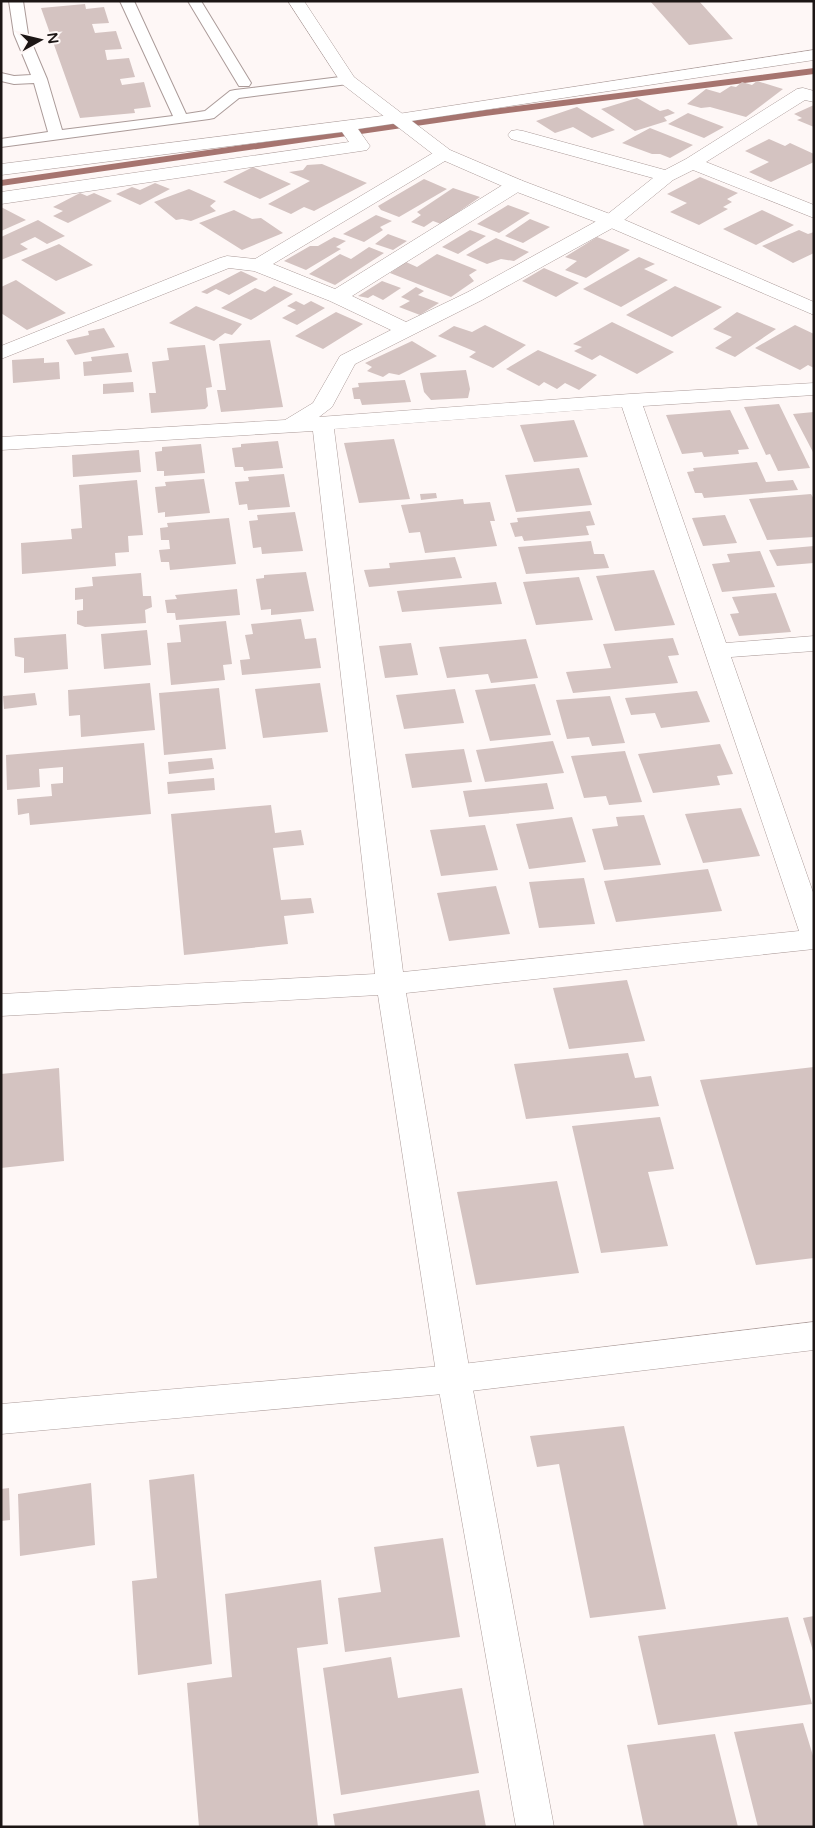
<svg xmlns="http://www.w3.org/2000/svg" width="815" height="1828" viewBox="0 0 815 1828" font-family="'Varela Round',sans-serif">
  <rect width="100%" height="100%" fill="#fef7f6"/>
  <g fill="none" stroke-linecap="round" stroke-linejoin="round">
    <path fill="#a6746f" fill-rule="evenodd" d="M814 68V74L485 116 1 186V180L485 110Z"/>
  </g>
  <path fill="#d4c3c1" d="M650 1H699L733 39 689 45Z
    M85 4 86 9 104 7 109 23 92 24 95 33 116 31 122 49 105 50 107 60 129 58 135 77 120 79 122 85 144 82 151 107 134 109 135 113 80 118 41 8Z
    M757 81 783 89 746 117 710 107 701 108 687 104 706 89 720 93 731 86 736 87 742 82 752 85Z
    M637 98 660 111 668 109 675 113 664 117 667 121 635 131 601 109Z
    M814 105V127L797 120 802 118 794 114Z
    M577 107 615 130 592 138 573 127 555 133 536 121Z
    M688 113 724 127 704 138 668 124Z
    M650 128 693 145 670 158 660 154H652L622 143Z
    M769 139 785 146 790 143 814 154V162L771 182 749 172 769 162 745 151Z
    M322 164 367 183 314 211 304 207 291 214 268 204 310 181 289 172 303 170 307 165Z
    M253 167 291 184 260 199 223 182Z
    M700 177 738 193 727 199 732 202 723 207 728 209 699 225 670 212 687 203 667 194Z
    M424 179 447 189 399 217 381 210 378 206Z
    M155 183 170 189 140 205 116 194 132 187 140 190Z
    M453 188 480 197 441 224 433 221 424 227 411 222 421 215 417 212Z
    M189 189 216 201 210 206 216 211 191 221 182 219 176 220 154 202Z
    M80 193 87 196 94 193 112 201 68 223 53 216 63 211 53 207Z
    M508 205 530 213 499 233 477 224Z
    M1 207 26 220 1 231Z
    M234 210 252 219 261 218 283 233 242 250 199 223Z
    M762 210 794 225 756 245 723 229Z
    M376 215 392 221 380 227 383 230 364 242 343 234Z
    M530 219 550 227 523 243 505 236Z
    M38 220 65 236 47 244 35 237 20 244 28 249 1 260V237Z
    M470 230 486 236 458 254 442 247Z
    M799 230 808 234 814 232V253L793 263 762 246Z
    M388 234 407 241 393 250 375 244Z
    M334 237 346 241 336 247 341 249 306 270 284 261 310 246H318Z
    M597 237 630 250 586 278 565 270 577 261 565 257Z
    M496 238 529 252 514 261 501 259 487 264 466 255Z
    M59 244 93 265 56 281 21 260Z
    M369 247 384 253 335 285 309 274 340 254 351 259Z
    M437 254 477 270 469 275 474 281 451 297 390 273 406 262 417 267Z
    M639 257 655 264 644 269 668 280 621 307 583 289Z
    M544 268 579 283 556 297 522 281Z
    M241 271 258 279 229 295 216 289 207 294 201 292Z
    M16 280 66 313 27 330 1 313V287Z
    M382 281 401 288 383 300 373 295 368 298 358 296Z
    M274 286 293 294 251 320 221 308 255 288 265 292Z
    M675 286 722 307 672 337 626 315Z
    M416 287 424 291 418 295 439 303 420 315 399 307 410 301 401 297Z
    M296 301 304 305 311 301 325 308 297 325 282 318 296 310 287 306Z
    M196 306 242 324 232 335 225 333 214 341 169 323Z
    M336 312 363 324 323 349 295 336Z
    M737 312 776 329 735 357 715 348 732 337 713 329Z
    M612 322 674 352 637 374 600 355 592 360 574 351 582 347 573 344Z
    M485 325 526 345 493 368 469 357 476 352 438 336 454 326 472 332Z
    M795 325 814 334V368L808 365 800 370 755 348Z
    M104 328 115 347 75 355 66 340 89 335 88 331Z
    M270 340 283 407 221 412 217 390H226L219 344Z
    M412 341 437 356 399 375 389 373 383 377 367 371 372 367 365 363Z
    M205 345 212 387 206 388 208 406 205 409 151 413 149 393H156L152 362 169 360 167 348Z
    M538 350 597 375 579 390 565 383 557 389 544 382 539 386 506 369Z
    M128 353 132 372 84 376 83 362 92 361 91 357Z
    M44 358V363L59 362 60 379 13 383 12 360Z
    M466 370 470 389 468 398 431 400 424 392 420 373Z
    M405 380 411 402 362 405 360 399H354L352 388 359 387 358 383Z
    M133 382 134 392 103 394V384Z
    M779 404 810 468 778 471 770 454 766 455 744 407Z
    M730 410 749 449 738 450 739 454 704 457 702 452 682 454 666 415Z
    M814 412V454L793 414Z
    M574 420 588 457 534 462 520 425Z
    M394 439 410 499 359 503 344 443Z
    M278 441 283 468 244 471 243 467H235L232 448 241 447V444Z
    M201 444 205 473 164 476V471H157L155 452 162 451V447Z
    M139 450 141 472 73 477 72 455Z
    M757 462 766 482 793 480 798 490 704 498 702 493H695L687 472 694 471 693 468Z
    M579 468 592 505 516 512 505 475Z
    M284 474 290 507 248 510 247 504 239 505 235 482 249 481 248 477Z
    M204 479 210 513 165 517V512L158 513 155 487 166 486 165 482Z
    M137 480 143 535 128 536 129 552 115 553 116 566 22 574 21 543 72 539 71 529 82 528 79 485Z
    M436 493 437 498 421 500 420 494Z
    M811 494 814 499V537L767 540 749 499Z
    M463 499 464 504 490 502 495 521H490L497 546 425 553 420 532 409 533 401 505Z
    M590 511 595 525 586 526 589 535 524 541 522 536 515 537 510 523 518 522 517 518Z
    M295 512 303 551 262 554 261 547 253 548 249 521 258 520 257 515Z
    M725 515 737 543 703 546 692 518Z
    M229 518 236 564 170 570 169 562H161L159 550 170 549 169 540H161L160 528 168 527 167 523Z
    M591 541 594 554H604L609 568 526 574 518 547Z
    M814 546V563L777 566 769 550Z
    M760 551 775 587 722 592 712 564 730 562 727 554Z
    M455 557 462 578 369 587 364 570 390 568 389 563Z
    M654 570 675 625 615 631 596 576Z
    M306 572 314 611 271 615V609L261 610 256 579 264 578V575Z
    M141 573 143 596H151L152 607 145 610 146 623 85 627 77 624V611L83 610V599L75 600V588L93 586 92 577Z
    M579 577 593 620 536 625 523 582Z
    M496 582 502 604 402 612 397 591Z
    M237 589 240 615 176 620 175 613H167L165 600 177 599 175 595Z
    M776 593 791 632 739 636 730 614 739 613 732 597Z
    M301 619 305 639 316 638 321 668 242 675 240 660 250 659 245 635 253 634 251 624Z
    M226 621 232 664 223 665 225 680 171 685 167 643 181 642 179 625Z
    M147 630 151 665 104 669 101 634Z
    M66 634 68 669 24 673V658L15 656 14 638Z
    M673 638 679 655 668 656 678 683 573 693 566 672 611 668 603 644Z
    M526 639 538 678 491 683 488 674 447 678 439 647Z
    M411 643 418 675 385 678 379 646Z
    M150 683 155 730 81 737 80 715 69 716 68 690Z
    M320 683 328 732 263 738 255 689Z
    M535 684 551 735 490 741 475 690Z
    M219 688 226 749 164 755 159 693Z
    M455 689 464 723 404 729 396 695Z
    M697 691 710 722 661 728 655 713 631 715 625 698Z
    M35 693 37 705 4 709 3 696Z
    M610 696 625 743 592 746 589 737 567 739 556 700Z
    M553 741 564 773 485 782 476 750Z
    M144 743 151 814 30 825 29 813 18 815 17 799 52 796 51 784 63 783V767L39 769 40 787 7 790 6 755Z
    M720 744 733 774 717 776 720 785 653 793 638 754Z
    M464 749 472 782 412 788 405 754Z
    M625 751 642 802 609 805 606 796 584 798 571 756Z
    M212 758 214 769 169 774 168 762Z
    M214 778 215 790 168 794 167 782Z
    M547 783 554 809 469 817 463 791Z
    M271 805 275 833 301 830 304 845 273 848 281 900 311 898 314 913 284 916 288 944 184 955 171 814Z
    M741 808 760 856 703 863 685 814Z
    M644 815 661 865 604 870 592 829 618 826 616 817Z
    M572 817 586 862 529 869 516 824Z
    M485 825 498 870 441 876 430 830Z
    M708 869 722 911 616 922 604 881Z
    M584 878 595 924 539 928 529 882Z
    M496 886 510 934 449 941 437 893Z
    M627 980 645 1041 569 1049 553 988Z
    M628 1053 635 1078 651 1076 659 1106 526 1119 514 1064Z
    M814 1067V1258L756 1265 700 1080Z
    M59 1068 64 1161 1 1168V1074Z
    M660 1117 674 1169 648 1172 668 1246 601 1253 572 1126Z
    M557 1181 579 1273 476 1285 457 1192Z
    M624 1426 666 1609 590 1618 559 1464 537 1467 530 1436Z
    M194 1474 212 1664 138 1675 132 1581 157 1578 149 1480Z
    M91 1483 95 1545 20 1556 18 1494Z
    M9 1488 10 1520 1 1521V1489Z
    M443 1538 460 1637 345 1652 338 1598 381 1592 374 1547Z
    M321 1580 328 1644 297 1648 318 1827H199L187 1683 232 1677 225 1594Z
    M814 1616V1651H813L803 1618Z
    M788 1617 812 1704 658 1725 638 1636Z
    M391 1657 398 1698 462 1688 479 1773 341 1795 323 1668Z
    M803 1723 814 1759V1827H758L734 1732Z
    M715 1734 738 1827H644L627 1745Z
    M479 1790 486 1827H335L333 1814Z"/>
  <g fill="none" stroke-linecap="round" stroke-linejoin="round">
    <g stroke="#ab9b99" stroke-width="2">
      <path id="lane" d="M9 1H23L28 34 47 79 62 130 173 116 120 1H134L186 114 205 111 230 91 235 90 348 76 355 80 348 84 239 98 214 118 209 119 1 147V139L48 132 34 83 14 84 1 81V73L14 76 31 75 14 34Z
        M188 1H201L251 83 249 86H239Z"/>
    </g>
    <g stroke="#ab9b99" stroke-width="1">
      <path id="street" d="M814 50V60L358 129 370 146 367 150 361 151 1 204V192L349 142 342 132 1 175V164L398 114Z
        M803 88 814 91V102L805 100 706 162 814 205V218L693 170 673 180 618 225 482 300 355 364 332 407 319 417 630 394 814 383V395L643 406 726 643 814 636V651L731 657 814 895V949L406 993 471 1379 554 1827H516L437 1379 378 995 1 1016V994L375 974 313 431 1 450V437L285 420 313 403 340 356 391 330 330 301 254 271 229 268 1 359V346L220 258 227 256 255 259 438 150 444 149 450 150 453 154 450 158 273 264 335 289 509 181 516 179 523 181 525 185 523 189 352 296 406 322 468 292 604 217 653 178 511 139 508 135 511 131 517 130 523 131 665 170 686 159 797 89ZM622 407 799 931 403 972 334 429Z"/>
    </g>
    <g stroke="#ab9b99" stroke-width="1">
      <path id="secondary" d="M288 1H304L354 77 450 150 523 181 618 217 814 302V315L604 225 509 189 438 158 342 84Z
        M814 1322V1350L454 1393 1 1434V1404L454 1365Z"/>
    </g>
    <use href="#lane" fill="#fff" fill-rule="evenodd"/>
    <use href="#street" fill="#fff" fill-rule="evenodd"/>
    <use href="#secondary" fill="#fff" fill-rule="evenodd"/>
  </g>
  <rect width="815" height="1828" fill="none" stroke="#1c1615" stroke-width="5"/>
  <g transform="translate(40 40) rotate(82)" stroke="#fef7f6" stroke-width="4" paint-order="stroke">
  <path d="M0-4L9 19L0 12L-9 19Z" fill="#1c1615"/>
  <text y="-8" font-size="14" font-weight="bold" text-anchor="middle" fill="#1c1615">N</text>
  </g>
</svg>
